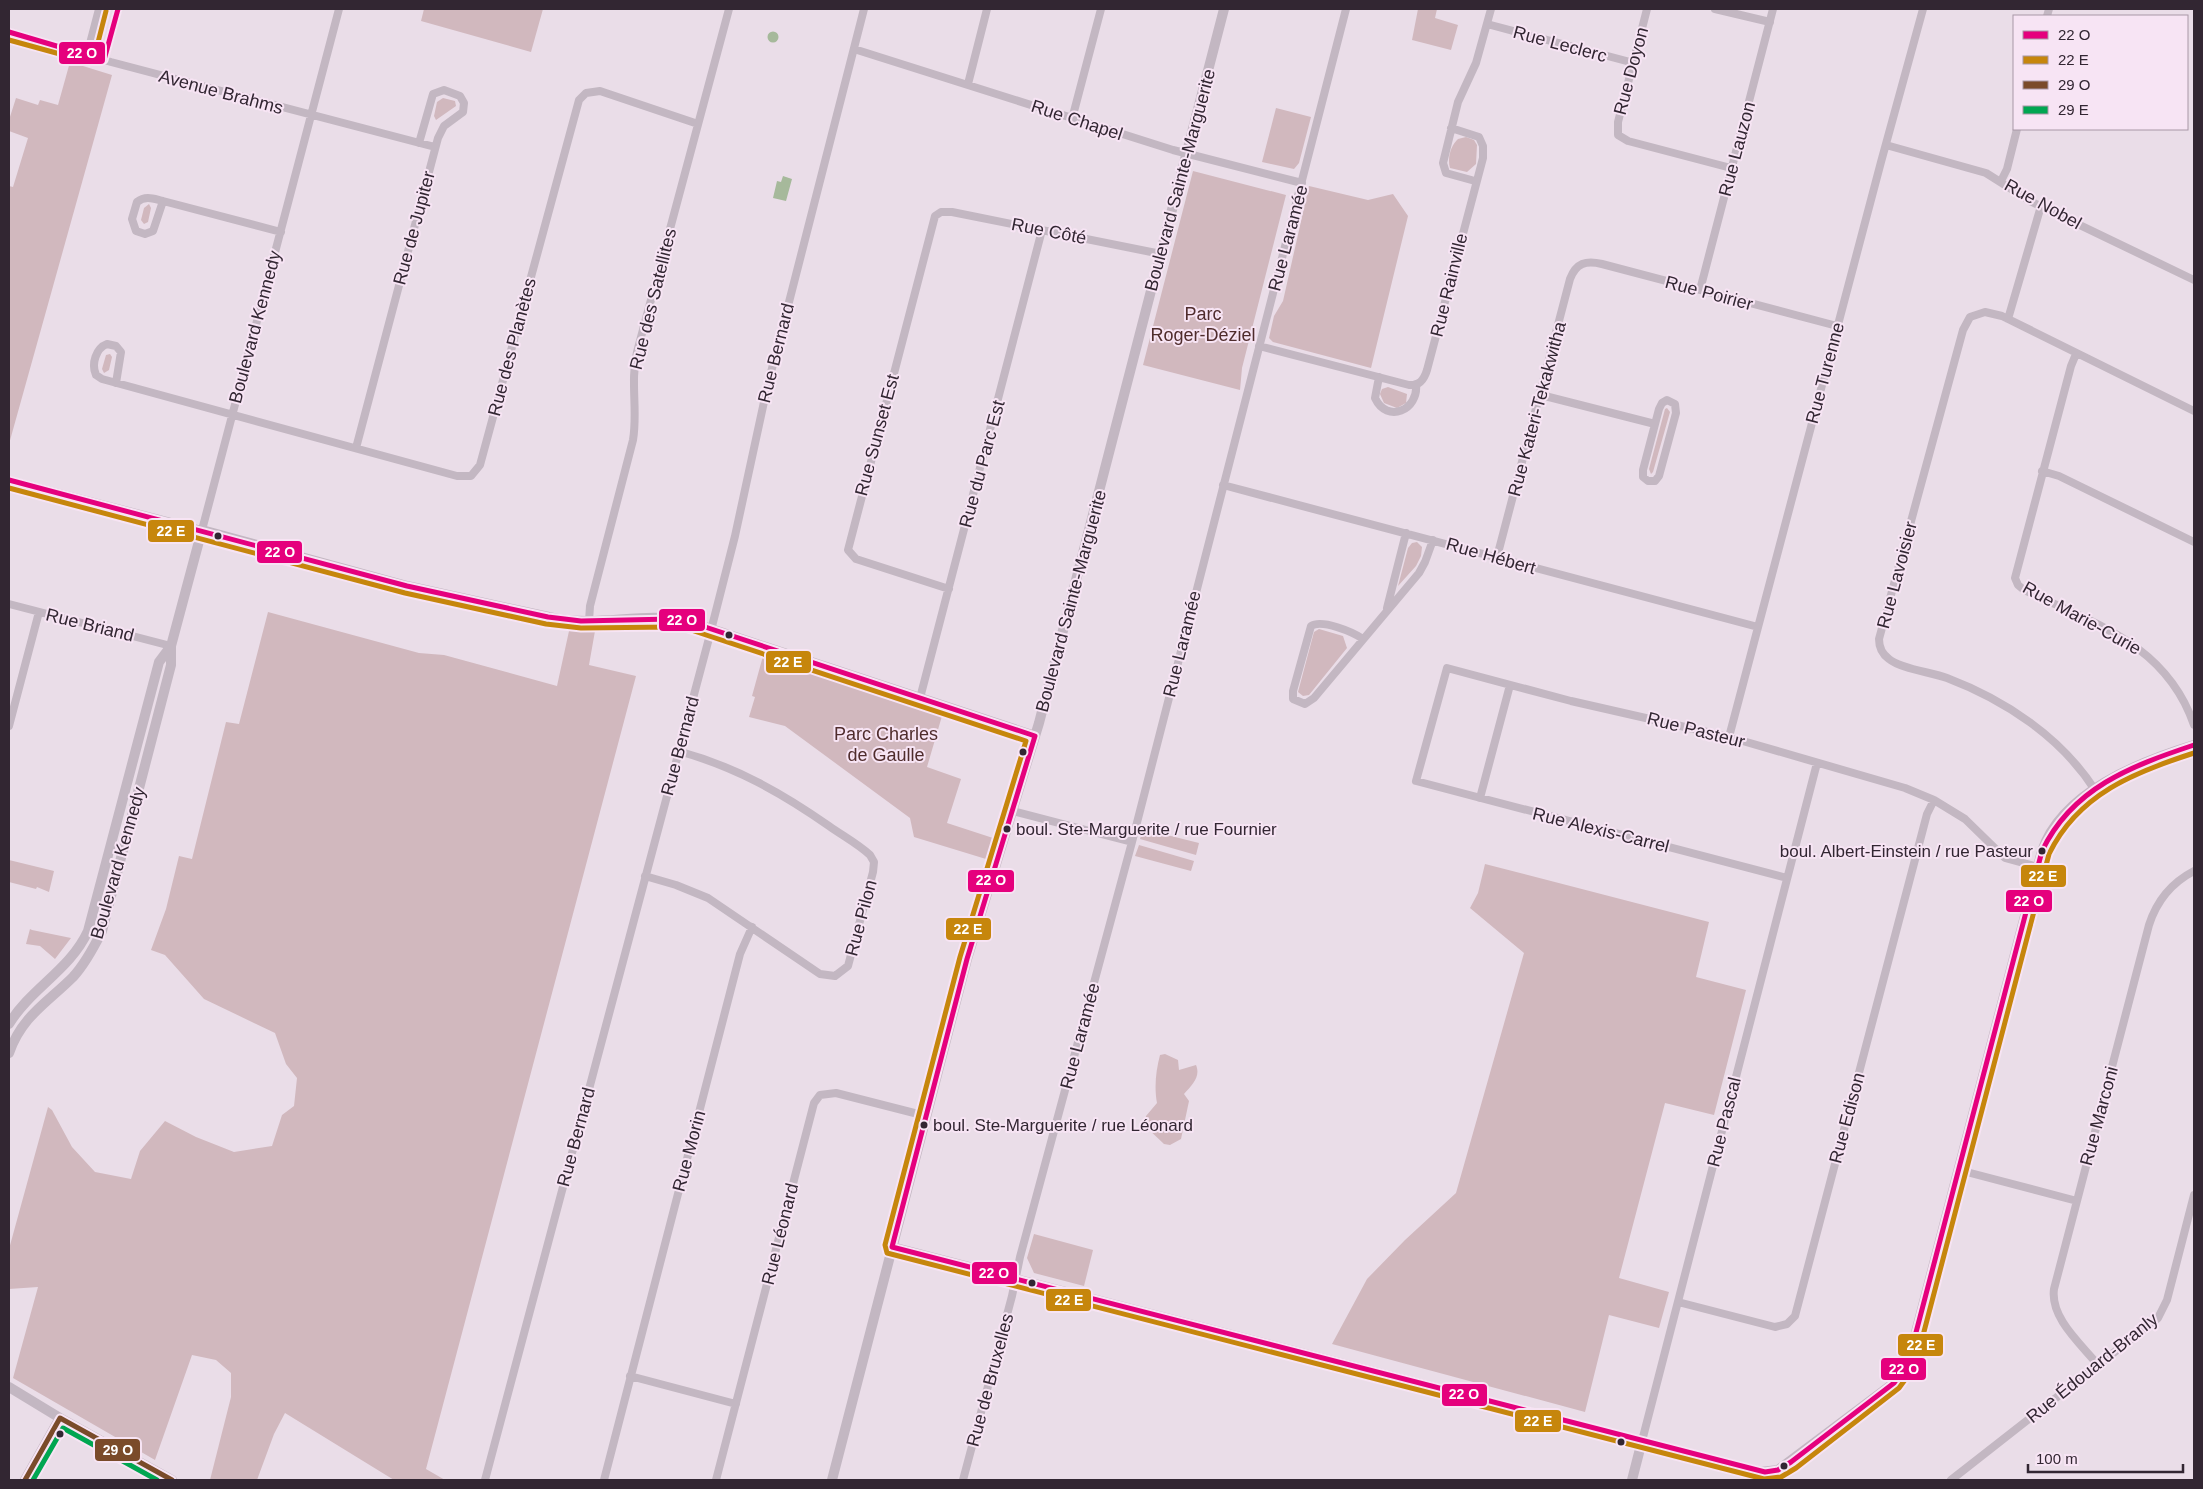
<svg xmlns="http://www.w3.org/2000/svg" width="2203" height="1489" viewBox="0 0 2203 1489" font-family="Helvetica,sans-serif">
  <rect width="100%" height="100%" fill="#eadde8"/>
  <path fill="#d1b8be" d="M424 9H543L531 52 421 21Z
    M1418 9H1437L1435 18 1458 25 1451 50 1412 40Z
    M70 62 112 75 9 444V186L13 187 28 138 9 131V120L16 98 38 105 40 100 58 105Z
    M443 98 455 101 456 106 436 120 434 116 437 102Z
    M1276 108 1311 117 1299 163 1294 169 1262 162Z
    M1466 137 1474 140 1477 145 1476 164 1467 172 1450 168C1447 158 1451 145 1458 139Z
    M1193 171 1286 195 1242 368 1240 390 1143 365Z
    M1309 186 1368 200 1393 194 1408 216 1371 368 1273 342 1269 338 1274 316 1283 301Z
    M149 204 151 208 148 222 144 224 141 220 144 208Z
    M110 354 112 357 109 370 104 373 102 369 106 355Z
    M1388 387 1407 394 1406 403 1397 408 1384 403 1380 394 1382 389Z
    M1667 408 1670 412 1653 472 1651 474 1649 469 1665 409Z
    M1417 542 1422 547 1421 556 1416 566 1398 586 1408 548 1412 543Z
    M268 612 419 653 444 655 557 686 569 631H595L589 665 636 676 426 1469 445 1480H394L285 1413 274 1434 257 1480H210L231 1397V1373L216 1360 192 1355 155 1460 13 1378 38 1287 9 1289V1249L48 1107 52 1110 72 1147 95 1172 131 1179 140 1151 165 1121 196 1137 234 1152 272 1146 282 1115 294 1106 297 1078 286 1064 275 1033 204 999 165 955 151 950 166 909 179 856 192 859 226 722 239 724Z
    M1319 629 1343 636 1347 648 1309 695 1303 696 1298 692 1314 632Z
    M763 656 942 716 927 767 961 779 947 823 993 838 986 859 914 837 910 818 785 726 749 717 755 697 752 696Z
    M1143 829 1199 843 1196 855 1140 839Z
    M1139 845 1194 861 1191 871 1135 856Z
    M9 860 54 871 49 892 37 887 36 889 9 882Z
    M1485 864 1709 922 1696 977 1746 990 1714 1115 1665 1103 1619 1278 1669 1292 1659 1328 1609 1315 1585 1412 1332 1344 1367 1279 1405 1240 1456 1193 1524 953 1470 908 1478 893Z
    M30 929 32 930 71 938 55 959 40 946 26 944Z
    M1165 1054 1178 1060 1179 1070 1196 1065C1201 1077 1192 1085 1184 1094L1189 1101 1181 1139 1170 1145 1164 1144 1145 1126 1146 1116 1157 1103C1154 1087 1156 1070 1160 1055Z
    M1034 1234 1093 1250 1084 1286 1034 1273 1027 1258Z"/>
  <path fill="#a6b99b" d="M767.5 37a5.5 5.5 0 1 1 11 0a5.5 5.5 0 1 1-11 0Z
    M783 176 792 179 786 201 773 198 777 181 781 182Z"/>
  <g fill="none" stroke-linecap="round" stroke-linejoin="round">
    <path stroke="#c3b7c2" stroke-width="8" d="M1647 9 1618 122V135L1628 141 1731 168
      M1715 9 1770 22
      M2047 16 2049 9
      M1487 24 1634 63
      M9 32 111 62 435 147
      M854 49 1173 150 1302 183
      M87 55 99 9
      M104 60 118 9
      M968 84 987 9
      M1072 119 1101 9
      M1886 145 1986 173 2032 202 2194 280
      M1475 181 1446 173 1443 163 1458 102 1476 63 1491 9
      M2001 181 2007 169 2017 129
      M163 201 153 231 145 234 136 231 132 219 137 202C146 195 154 199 163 201L281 232
      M1700 290 1773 9
      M2008 319 2041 206
      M1259 346 1409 385C1419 386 1424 380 1427 370L1483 158V146L1479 137 1451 128
      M2076 354 2071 366 2015 578 2018 585 2024 590C2095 624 2166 644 2194 725
      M1379 377 1375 398C1387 424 1419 410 1416 384
      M116 383 121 352 116 346 107 344C96 348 91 364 96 375L102 379 457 476H471L480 465 579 100 586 93 600 91 698 124
      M1541 395 1655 424
      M1667 400 1675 404 1676 413 1659 476 1655 481H1648L1643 477V470L1659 409 1662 403Z
      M356 448 438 138 444 126 463 112 464 103 460 96 444 90 433 94 419 143
      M2042 471 2059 476 2194 542
      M9 480 202 530 339 9
      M1223 485 1758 627
      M1497 557 1570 279C1576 263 1586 260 1602 264L1837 326
      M949 589 856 559 848 550 935 216 941 212H952L1161 254
      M9 604 171 646
      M1387 608 1406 533
      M589 621 590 606 633 440C638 411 630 382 637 352L729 9
      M1363 639C1353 632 1322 619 1311 626L1293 691V699L1305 704 1314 698 1419 573 1425 562 1433 540
      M920 698 1042 230
      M9 726 39 612
      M1729 737 1881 162 1923 9
      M2095 790C2061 737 2005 700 1947 678 1931 672 1901 669 1889 659 1882 654 1879 646 1879 639L1963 330 1970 317 1985 312 2002 316 2194 411
      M1480 798 1510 685
      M1013 811 1132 842
      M645 876 676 885 708 898 820 974 835 976 848 966 873 872 874 862 870 855C858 844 843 836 829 826 782 793 734 766 678 751
      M1787 878 1416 781 1447 668 1571 701 1729 737 1905 788 1934 800 1965 819 2005 858 2038 867
      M1959 1170 2077 1201
      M1678 1302 1775 1327 1787 1324 1795 1316 1927 814 1934 800
      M2098 1365C2081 1344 2050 1318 2054 1289L2149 925C2157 900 2171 883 2194 871
      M630 1376 736 1404
      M1642 1441 1817 763
      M485 1480 708 642 735 536 767 388 864 9
      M604 1480 740 954 752 927
      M716 1480 814 1103 820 1095 836 1093 926 1116
      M963 1480 1012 1296 1020 1257 1132 842 1346 9
      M1951 1480 2158 1318 2167 1300 2194 1195"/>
    <path stroke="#c3b7c2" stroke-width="10" d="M9 1024C31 988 70 970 88 931L159 662 171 646
      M9 1053C22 1016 47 1003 73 977 85 964 94 947 102 931L171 665V646L202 530 407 586 558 619C601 626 645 612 687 621L1035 736
      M892 1247 1656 1445 1761 1472 1778 1470 1894 1383 1908 1363 2042 851C2062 792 2139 762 2194 745
      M9 1387 60 1418 172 1480
      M25 1480 60 1418
      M832 1480 967 959 1039 723 1224 9
      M1632 1480 1642 1441"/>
    <g stroke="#f7e4f4" stroke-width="9">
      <path id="bus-1" d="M9 32 104 60 118 9
        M9 480 407 586 548 617 581 621 671 619 687 621 1035 736 967 959 892 1247 1765 1472 1778 1470 1791 1462 1894 1383 1908 1363 2042 851C2072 788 2131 766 2194 745"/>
    </g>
    <g stroke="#f7e4f4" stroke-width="9">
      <path id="bus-2" d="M9 40 89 62 94 58 106 11
        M9 488 405 593 546 624 581 628 671 627 685 628 1026 741 960 957 885 1245 887 1253 1764 1479 1781 1477 1796 1468 1899 1388 1915 1366 2049 854C2078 794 2135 772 2194 753"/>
    </g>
    <g stroke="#f7e4f4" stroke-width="9">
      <path id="bus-3" d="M25 1480 60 1418 172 1480"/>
    </g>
    <g stroke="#f7e4f4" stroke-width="9">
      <path id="bus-4" d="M33 1480 63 1428 157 1480"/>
    </g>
    <use href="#bus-1" stroke="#e5007d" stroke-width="5"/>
    <use href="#bus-2" stroke="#c6860c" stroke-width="5"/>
    <use href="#bus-3" stroke="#7a4b2a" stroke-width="5"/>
    <use href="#bus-4" stroke="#00a651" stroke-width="5"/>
  </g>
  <g fill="#322632" stroke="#f7e4f4" stroke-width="2">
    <circle cx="218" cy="536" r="4.5"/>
    <circle cx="729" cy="635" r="4.5"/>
    <circle cx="1023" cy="752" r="4.5"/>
    <circle cx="1007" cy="829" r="4.5"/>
    <circle cx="2042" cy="851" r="4.5"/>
    <circle cx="924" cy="1125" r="4.5"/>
    <circle cx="1032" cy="1283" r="4.5"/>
    <circle cx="60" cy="1434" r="4.5"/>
    <circle cx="1621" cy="1442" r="4.5"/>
    <circle cx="1784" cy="1466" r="4.5"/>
  </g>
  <g text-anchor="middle" stroke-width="4" stroke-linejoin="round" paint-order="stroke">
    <g font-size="17" fill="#322632" stroke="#f7e4f4" text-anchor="start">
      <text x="1016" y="835">boul. Ste-Marguerite / rue Fournier</text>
      <text x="2033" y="857" text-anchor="end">boul. Albert-Einstein / rue Pasteur</text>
      <text x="933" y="1131">boul. Ste-Marguerite / rue Léonard</text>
    </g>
    <g font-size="18" fill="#322632" stroke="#f7e4f4">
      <text transform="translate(1560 44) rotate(15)" y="6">Rue Leclerc</text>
      <text transform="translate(1631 71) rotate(-75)" y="6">Rue Doyon</text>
      <text transform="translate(221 92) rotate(15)" y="6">Avenue Brahms</text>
      <text transform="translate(1077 120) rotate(18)" y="6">Rue Chapel</text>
      <text transform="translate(1737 149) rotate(-75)" y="6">Rue Lauzon</text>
      <text transform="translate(1180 180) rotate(-75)" y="6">Boulevard Sainte-Marguerite</text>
      <text transform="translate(2043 204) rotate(29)" y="6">Rue Nobel</text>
      <text transform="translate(414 228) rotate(-75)" y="6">Rue de Jupiter</text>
      <text transform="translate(1049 231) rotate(11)" y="6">Rue Côté</text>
      <text transform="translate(1288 238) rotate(-75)" y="6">Rue Laramée</text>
      <text transform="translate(1449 285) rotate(-76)" y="6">Rue Rainville</text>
      <text transform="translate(1709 293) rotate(15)" y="6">Rue Poirier</text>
      <text transform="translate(653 299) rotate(-76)" y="6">Rue des Satellites</text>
      <text transform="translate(255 327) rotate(-75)" y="6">Boulevard Kennedy</text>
      <text transform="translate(512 347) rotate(-75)" y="6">Rue des Planètes</text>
      <text transform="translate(776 353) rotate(-76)" y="6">Rue Bernard</text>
      <text transform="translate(1825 373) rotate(-75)" y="6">Rue Turenne</text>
      <text transform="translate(1537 409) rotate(-75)" y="6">Rue Kateri-Tekakwitha</text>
      <text transform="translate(877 435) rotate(-75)" y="6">Rue Sunset Est</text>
      <text transform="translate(982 464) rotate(-75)" y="6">Rue du Parc Est</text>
      <text transform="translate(1491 556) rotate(16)" y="6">Rue Hébert</text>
      <text transform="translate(1897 575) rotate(-75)" y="6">Rue Lavoisier</text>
      <text transform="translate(1071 601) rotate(-75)" y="6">Boulevard Sainte-Marguerite</text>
      <text transform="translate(2082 618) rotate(29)" y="6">Rue Marie-Curie</text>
      <text transform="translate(90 625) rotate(14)" y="6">Rue Briand</text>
      <text transform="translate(1182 644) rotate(-76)" y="6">Rue Laramée</text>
      <text transform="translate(1696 730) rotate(14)" y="6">Rue Pasteur</text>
      <text transform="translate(680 746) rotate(-75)" y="6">Rue Bernard</text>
      <text transform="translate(1601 830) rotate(14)" y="6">Rue Alexis-Carrel</text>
      <text transform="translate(118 863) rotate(-74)" y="6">Boulevard Kennedy</text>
      <text transform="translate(861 918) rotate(-75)" y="6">Rue Pilon</text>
      <text transform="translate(1080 1036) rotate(-75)" y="6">Rue Laramée</text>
      <text transform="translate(2099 1116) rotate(-75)" y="6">Rue Marconi</text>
      <text transform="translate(1847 1118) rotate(-75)" y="6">Rue Edison</text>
      <text transform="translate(1724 1122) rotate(-76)" y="6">Rue Pascal</text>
      <text transform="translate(576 1137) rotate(-75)" y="6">Rue Bernard</text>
      <text transform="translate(689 1151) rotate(-75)" y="6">Rue Morin</text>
      <text transform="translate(780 1234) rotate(-76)" y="6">Rue Léonard</text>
      <text transform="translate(2092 1368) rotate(-39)" y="6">Rue Édouard-Branly</text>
      <text transform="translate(990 1380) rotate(-75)" y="6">Rue de Bruxelles</text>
    </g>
    <g font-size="18" fill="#4f2c2c" stroke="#f7e4f4">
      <text x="1203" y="320">Parc<tspan x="1203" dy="21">Roger-Déziel</tspan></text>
      <text x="886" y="740">Parc Charles<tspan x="886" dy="21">de Gaulle</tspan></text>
    </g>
  </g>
  <g stroke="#f7e4f4" stroke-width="2">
    <rect x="58" y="41" width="48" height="24" rx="5" fill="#e5007d"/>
    <rect x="147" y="519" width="48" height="24" rx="5" fill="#c6860c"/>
    <rect x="256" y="540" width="47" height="24" rx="5" fill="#e5007d"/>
    <rect x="658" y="608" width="48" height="24" rx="5" fill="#e5007d"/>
    <rect x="765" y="650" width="47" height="24" rx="5" fill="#c6860c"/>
    <rect x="2020" y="864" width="47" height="24" rx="5" fill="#c6860c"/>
    <rect x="967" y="869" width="48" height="24" rx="5" fill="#e5007d"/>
    <rect x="2005" y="889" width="48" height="24" rx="5" fill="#e5007d"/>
    <rect x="945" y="917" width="47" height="24" rx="5" fill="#c6860c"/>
    <rect x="971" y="1261" width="47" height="24" rx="5" fill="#e5007d"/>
    <rect x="1045" y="1288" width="47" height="24" rx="5" fill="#c6860c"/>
    <rect x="1897" y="1333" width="47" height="24" rx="5" fill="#c6860c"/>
    <rect x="1880" y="1357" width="47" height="24" rx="5" fill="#e5007d"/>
    <rect x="1441" y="1383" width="47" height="24" rx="5" fill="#e5007d"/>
    <rect x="1514" y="1409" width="48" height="24" rx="5" fill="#c6860c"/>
    <rect x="94" y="1438" width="47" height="24" rx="5" fill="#7a4b2a"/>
  </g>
  <g font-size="14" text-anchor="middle" font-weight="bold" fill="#fff">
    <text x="82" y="58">22 O</text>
    <text x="171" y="536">22 E</text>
    <text x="280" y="557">22 O</text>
    <text x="682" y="625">22 O</text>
    <text x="788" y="667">22 E</text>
    <text x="2043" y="881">22 E</text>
    <text x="991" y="885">22 O</text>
    <text x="2029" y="906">22 O</text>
    <text x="968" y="934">22 E</text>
    <text x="994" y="1278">22 O</text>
    <text x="1069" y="1305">22 E</text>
    <text x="1921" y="1350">22 E</text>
    <text x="1904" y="1374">22 O</text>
    <text x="1464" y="1399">22 O</text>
    <text x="1538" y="1426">22 E</text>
    <text x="118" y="1455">29 O</text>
  </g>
  <rect width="2203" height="1489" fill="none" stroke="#322632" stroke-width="20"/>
  <rect x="2013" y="15" width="175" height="115" fill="#f7e4f4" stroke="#a898a6"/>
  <rect x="2023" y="31" width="25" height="8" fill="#e5007d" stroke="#a898a6"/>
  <text x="2058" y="40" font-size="15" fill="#322632">22 O</text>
  <rect x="2023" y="56" width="25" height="8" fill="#c6860c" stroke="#a898a6"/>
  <text x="2058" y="65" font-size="15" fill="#322632">22 E</text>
  <rect x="2023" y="81" width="25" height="8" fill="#7a4b2a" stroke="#a898a6"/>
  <text x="2058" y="90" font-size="15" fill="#322632">29 O</text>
  <rect x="2023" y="106" width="25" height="8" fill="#00a651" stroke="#a898a6"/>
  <text x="2058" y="115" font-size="15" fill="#322632">29 E</text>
  <path d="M2028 1464v8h155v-8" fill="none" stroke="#322632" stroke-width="2.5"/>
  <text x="2036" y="1464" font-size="15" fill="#322632" stroke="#f7e4f4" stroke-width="4" paint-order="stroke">100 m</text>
</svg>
